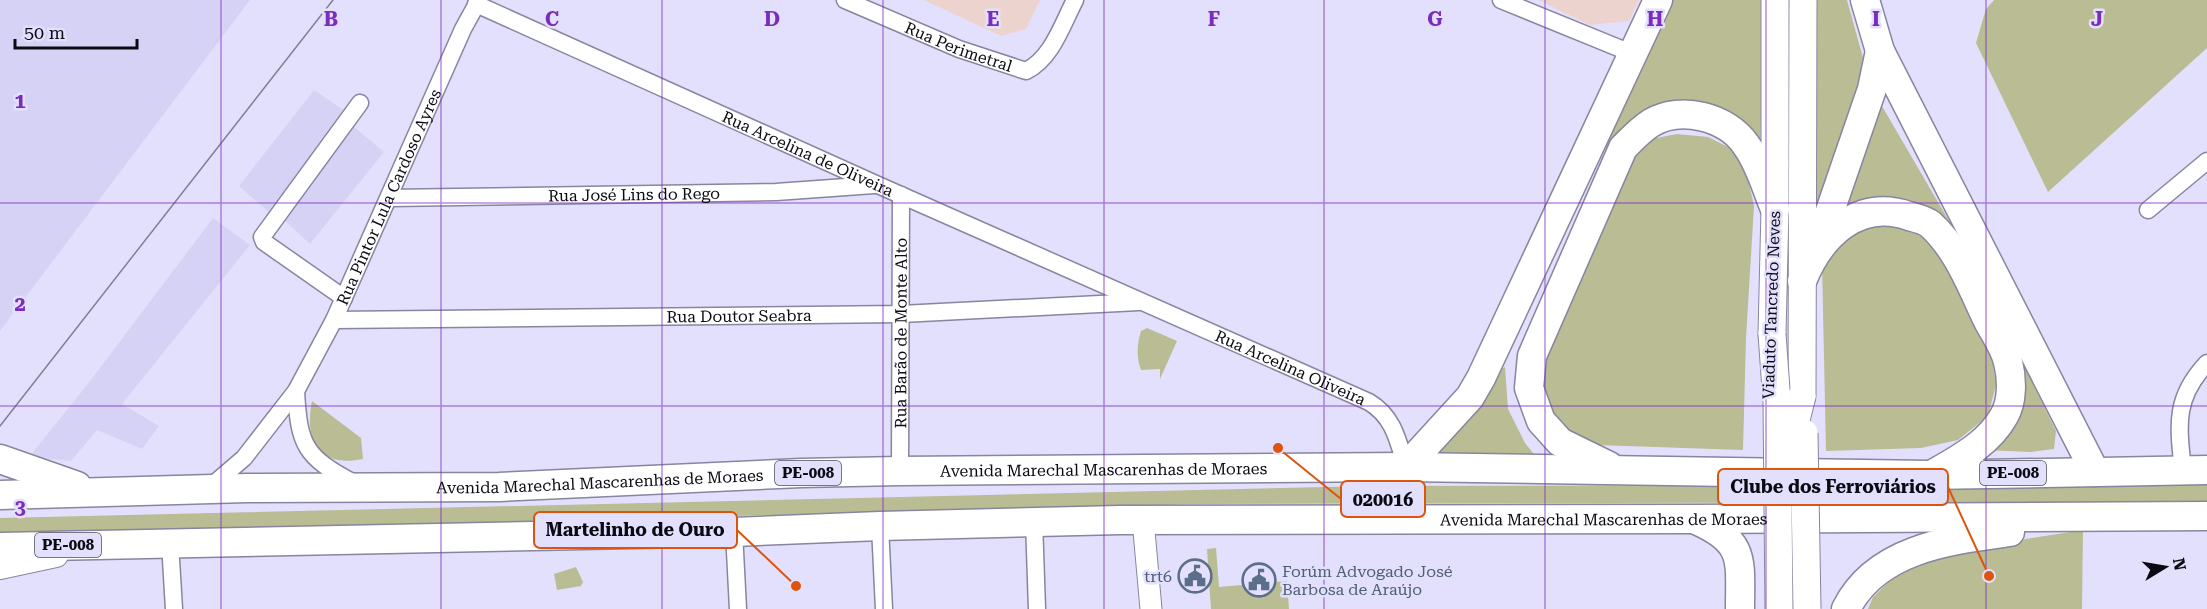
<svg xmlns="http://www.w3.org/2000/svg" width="2207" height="609" viewBox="0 0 2207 609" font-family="'Roboto Serif',serif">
  <rect width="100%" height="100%" fill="#e3e0fd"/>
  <path fill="#d6d2f6" d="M0 0H250L0 331Z
    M314 90 348 113 272 215 239 186Z
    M353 126 384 152 310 244 283 219Z
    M213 218 250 245 122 404 159 426 142 449 97 430 71 461 29 457 87 385Z"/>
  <path fill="#edd3ce" d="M924 0H1040L1026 29 1001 36Z
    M1538 0H1639L1629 21 1590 25Z"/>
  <path fill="#babc94" d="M1672 0H1764L1760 153 1744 130 1630 124 1602 151Z
    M1810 0H1847L1865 65 1809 241Z
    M1994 0H2207V48L2048 192 1976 43 1986 9Z
    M1872 89 1977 269 1896 200 1868 198 1848 204Z
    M1677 134 1708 137 1730 148 1746 170 1754 206 1746 338 1743 450 1596 445 1576 439 1556 420 1542 391 1543 352 1629 153 1651 139Z
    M1877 219 1931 238 1991 351 1996 385 1988 416 1958 440 1921 448 1826 451 1822 264 1839 240Z
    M1147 328 1177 341 1160 379V369L1141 370C1136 356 1137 345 1141 331Z
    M2016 363 2026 370 2056 431 2054 449 2031 452 1984 450Z
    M1505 367 1508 409 1525 443 1541 463H1417L1495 373Z
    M312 401 361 438 363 459C319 468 304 441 312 401Z
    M2207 484V505L1990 502 1201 504 0 535V518L1369 486Z
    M2083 530 2082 609H1868L1873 597 1902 569 1942 552Z
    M1216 548 1219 587 1287 581 1289 609H1211L1207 549Z
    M576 567 583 582 581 586 557 590 554 574Z"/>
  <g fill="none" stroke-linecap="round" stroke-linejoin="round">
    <g stroke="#87859f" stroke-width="19">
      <g id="minor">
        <path id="s1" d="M845 0 959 49 1026 71C1052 58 1062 25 1075 0"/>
        <path d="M1501 0 1631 53"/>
        <path id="s2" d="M476 4 878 185 1369 402C1394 417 1398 441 1406 467"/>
        <path id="s3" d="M390 198 776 192 874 185"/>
        <path d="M2148 210 2207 161"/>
        <path d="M344 298 264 242 262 237 360 103"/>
        <path id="s4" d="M334 320 901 314 1139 302"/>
        <path d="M296 391C299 446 305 457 354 483"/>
        <path d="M2183 470C2178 425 2174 398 2207 363"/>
        <path id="s5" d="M900 471 901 195"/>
        <path id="s6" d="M209 488 244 458 296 391 334 320 463 29 479 0"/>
        <path d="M1034 521 1037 609"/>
        <path d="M880 526 884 609"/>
        <path d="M734 532 738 609"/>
        <path d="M170 543 174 609"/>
      </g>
    </g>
    <g stroke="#87859f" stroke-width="23">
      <path id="tertiary" d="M1143 520 1151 609"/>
    </g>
    <g stroke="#87859f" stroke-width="26">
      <path id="secondary" d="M0 567 56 555"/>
    </g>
    <g stroke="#87859f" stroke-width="29">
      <path id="primary" d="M1772 334 1775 209V0
        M1802 396 1803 0"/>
    </g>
    <g stroke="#87859f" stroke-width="31">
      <g id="trunk">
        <path d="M1865 0 1880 51 2095 472"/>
        <path d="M1819 243 1872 89 1880 51"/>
        <path d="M1802 281C1820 236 1858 198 1909 216 1916 218 1925 220 1930 224 1958 249 1972 288 1988 321 1995 334 2005 348 2008 362 2012 378 2013 401 2004 416 1989 443 1961 458 1935 473"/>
        <path d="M0 459 77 486"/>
        <path d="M1609 466 1560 442 1541 421 1529 388 1532 356 1623 148C1632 139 1640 130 1651 123 1681 105 1727 117 1746 145 1760 164 1766 188 1775 209"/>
        <path d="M1406 467 1470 397 1481 378 1658 0"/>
        <path id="s7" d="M0 495 247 488 499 487 801 473 900 471 1406 467 1930 475 2207 470"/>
        <path d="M1696 520C1746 542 1740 559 1740 609"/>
        <path id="s8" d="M0 547 734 532 880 526 1120 520 1694 519 2207 516"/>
        <path d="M1846 609C1876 548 1951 540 2010 532"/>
      </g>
    </g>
    <use href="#minor" stroke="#fff" stroke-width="16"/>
    <use href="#tertiary" stroke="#fff" stroke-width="21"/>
    <use href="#secondary" stroke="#fff" stroke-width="24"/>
    <use href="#primary" stroke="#fff" stroke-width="27"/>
    <use href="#trunk" stroke="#fff" stroke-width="28"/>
    <path stroke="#817f93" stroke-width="1.5" d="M0 426 333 0"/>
    <g stroke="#87859f" stroke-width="29" stroke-linecap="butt">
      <path id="primary-bridge" d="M1772 334 1777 403 1779 609
        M1804 433 1807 609
        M1791 456V440L1802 396"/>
    </g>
    <use href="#primary-bridge" stroke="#fff" stroke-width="27"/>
  </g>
  <path fill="none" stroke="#7b2cbf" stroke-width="1.5" stroke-opacity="0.55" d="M221 0V609M441 0V609M662 0V609M883 0V609M1104 0V609M1324 0V609M1545 0V609M1766 0V609M1986 0V609M0 203H2207M0 406H2207"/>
  <defs>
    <g id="civic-ring" transform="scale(1.725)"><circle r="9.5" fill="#e3e0fd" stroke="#5c6f8a" stroke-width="1.5"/><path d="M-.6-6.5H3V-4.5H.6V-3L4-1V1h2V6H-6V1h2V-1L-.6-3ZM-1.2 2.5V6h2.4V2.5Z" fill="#5c6f8a"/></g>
  </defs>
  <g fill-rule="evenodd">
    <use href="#civic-ring" x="1195" y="576"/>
    <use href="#civic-ring" x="1259" y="580"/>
  </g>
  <g text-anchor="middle" stroke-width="5" stroke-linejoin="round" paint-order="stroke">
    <g fill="#e3e0fd" stroke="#4c4a59" stroke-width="1.5">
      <rect x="775" y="461" width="66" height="24" rx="4.5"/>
      <rect x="1980" y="461" width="66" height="24" rx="4.5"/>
      <rect x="35" y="533" width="66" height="24" rx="4.5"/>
    </g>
    <g font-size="15" font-weight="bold" fill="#0b0a13">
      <text x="808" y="478">PE-008</text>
      <text x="2013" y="478">PE-008</text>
      <text x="68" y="550">PE-008</text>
    </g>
    <g font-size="16" fill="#0b0a13" stroke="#e3e0fd">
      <text dy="6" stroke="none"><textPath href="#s1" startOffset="123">Rua Perimetral</textPath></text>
      <text dy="6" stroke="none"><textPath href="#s2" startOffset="364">Rua Arcelina de Oliveira</textPath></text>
      <text dy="6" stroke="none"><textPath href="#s3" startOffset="244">Rua José Lins do Rego</textPath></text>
      <text dy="6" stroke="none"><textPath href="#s6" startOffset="346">Rua Pintor Lula Cardoso Ayres</textPath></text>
      <text transform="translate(1771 305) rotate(-88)" y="6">Viaduto Tancredo Neves</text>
      <text dy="6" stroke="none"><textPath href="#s4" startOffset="405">Rua Doutor Seabra</textPath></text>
      <text dy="6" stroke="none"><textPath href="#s5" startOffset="138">Rua Barão de Monte Alto</textPath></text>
      <text dy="6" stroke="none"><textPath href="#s2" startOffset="892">Rua Arcelina Oliveira</textPath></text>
      <text dy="6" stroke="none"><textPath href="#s7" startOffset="1104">Avenida Marechal Mascarenhas de Moraes</textPath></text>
      <text dy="6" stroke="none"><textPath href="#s7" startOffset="600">Avenida Marechal Mascarenhas de Moraes</textPath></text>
      <text dy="6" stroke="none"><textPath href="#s8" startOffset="1604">Avenida Marechal Mascarenhas de Moraes</textPath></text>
    </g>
    <g font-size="16" fill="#4e5e75" stroke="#e3e0fd" text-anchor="start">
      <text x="1282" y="577">Forúm Advogado José<tspan x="1282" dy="18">Barbosa de Araújo</tspan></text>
      <text x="1172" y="582" text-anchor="end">trt6</text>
    </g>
  </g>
  <g font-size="20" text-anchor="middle" font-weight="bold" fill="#7b2cbf" stroke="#e3e0fd" stroke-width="5" stroke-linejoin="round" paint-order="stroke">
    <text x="331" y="26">B</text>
    <text x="552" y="26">C</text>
    <text x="772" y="26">D</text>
    <text x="993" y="26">E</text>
    <text x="1214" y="26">F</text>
    <text x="1435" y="26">G</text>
    <text x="1655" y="26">H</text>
    <text x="1876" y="26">I</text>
    <text x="2097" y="26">J</text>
    <text x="20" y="108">1</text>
    <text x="20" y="311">2</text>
    <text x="20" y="514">3</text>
  </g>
  <path fill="none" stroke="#dd550c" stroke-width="2" d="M1989 576L1948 487M1278 448L1341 499M796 586L737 530"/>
  <g fill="#dd550c" stroke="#e3e0fd" stroke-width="2">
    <circle cx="1989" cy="576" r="6"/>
    <circle cx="1278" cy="448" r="6"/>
    <circle cx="796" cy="586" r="6"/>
  </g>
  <g fill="#e3e0fd" stroke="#dd550c" stroke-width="2">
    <rect x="1718" y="469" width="230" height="36" rx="6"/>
    <rect x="1341" y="481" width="84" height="36" rx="6"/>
    <rect x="534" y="512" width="203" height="36" rx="6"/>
  </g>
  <g font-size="18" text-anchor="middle" font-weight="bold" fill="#0b0a13">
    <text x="1833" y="493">Clube dos Ferroviários</text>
    <text x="1383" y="506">020016</text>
    <text x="635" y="536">Martelinho de Ouro</text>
  </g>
  <g transform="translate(2165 567) rotate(79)" stroke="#e3e0fd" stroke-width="4.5" paint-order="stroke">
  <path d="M0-4.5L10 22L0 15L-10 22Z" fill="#0b0a13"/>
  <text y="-9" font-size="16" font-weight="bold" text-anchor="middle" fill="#0b0a13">N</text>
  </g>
  <path d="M15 39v9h122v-9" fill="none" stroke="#0b0a13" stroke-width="3"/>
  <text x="24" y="39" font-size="18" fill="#0b0a13" stroke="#e3e0fd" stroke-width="4.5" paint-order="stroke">50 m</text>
</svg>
